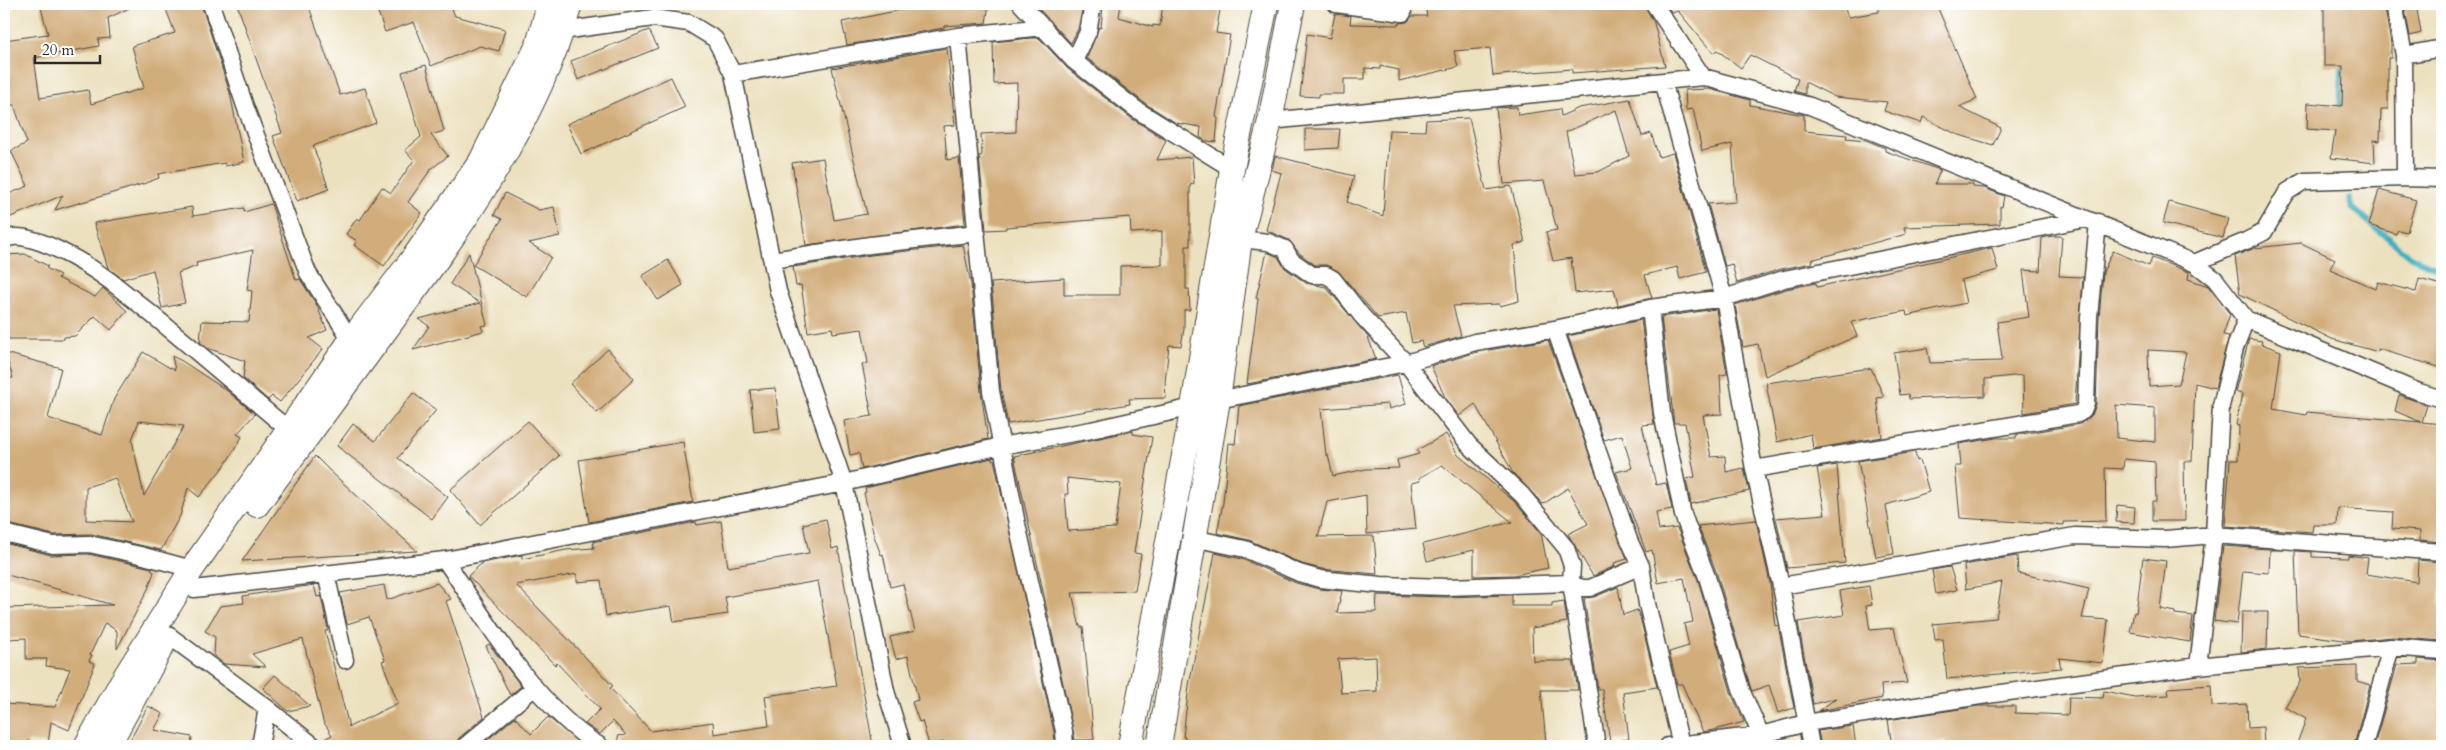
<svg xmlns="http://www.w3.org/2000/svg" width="2446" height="750" viewBox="0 0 2446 750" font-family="Cardo,serif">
  <rect width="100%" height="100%" fill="#fff"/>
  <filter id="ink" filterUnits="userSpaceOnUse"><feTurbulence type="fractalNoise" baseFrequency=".02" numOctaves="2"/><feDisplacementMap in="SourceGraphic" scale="10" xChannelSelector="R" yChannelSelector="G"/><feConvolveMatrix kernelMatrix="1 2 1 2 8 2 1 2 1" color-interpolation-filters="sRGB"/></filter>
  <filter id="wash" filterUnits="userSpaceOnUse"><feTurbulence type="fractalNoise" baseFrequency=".0096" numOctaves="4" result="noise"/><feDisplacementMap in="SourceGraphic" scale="20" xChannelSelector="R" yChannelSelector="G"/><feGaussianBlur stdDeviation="1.12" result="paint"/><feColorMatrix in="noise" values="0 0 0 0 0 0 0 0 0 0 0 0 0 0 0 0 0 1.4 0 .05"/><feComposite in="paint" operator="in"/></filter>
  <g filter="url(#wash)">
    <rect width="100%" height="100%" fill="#ece1bf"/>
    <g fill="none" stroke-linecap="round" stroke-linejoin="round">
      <path stroke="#41b0be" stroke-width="6" d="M2340 112 2343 57
        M2349 198 2352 208 2411 257 2442 270"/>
    </g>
    <g id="blocks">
      <path fill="#d2ad7c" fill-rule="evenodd" d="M40 4H138L108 18 110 38 98 39 99 46 34 58 40 98 88 90 91 104 144 88 132 46 175 33 164 4H201L230 93 244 162 225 166V163L158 174 159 178 143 184 55 210 63 195 4 220V196L28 186 11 151 27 143 14 105H4V40L48 34Z
        M237 4H308L340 95 365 88 376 123 313 146 329 189 297 201 273 136 282 133Z
        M375 4H458V6L452 9 455 16 505 29 499 51 480 46 431 66 414 22 385 32Z
        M930 4H989L986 23 944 26V28L847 45 842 22Z
        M1034 4H1074L1082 11 1078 29 1071 43Z
        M1103 4H1121L1119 17 1153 27V25L1160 26 1163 4H1221L1216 33 1230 35 1216 117 1218 118 1216 142 1206 141 1200 137 1201 127 1176 123 1143 102 1087 58 1099 27 1101 28Z
        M1443 4H1644L1654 23 1665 66 1572 73V69L1520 73 1493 76 1490 48 1454 51 1458 67 1399 81V70L1380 66V69L1365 68V79H1344V94H1319V97L1300 96 1307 34 1330 38 1335 14 1351 16 1350 24 1399 25V23L1407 22 1412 16H1427L1425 7Z
        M1666 4H1843L1848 17 1879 12 1878 4H1936L1977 99 1959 107 2001 128 1993 145 1956 134 1923 117 1921 123 1884 111 1887 102 1835 97 1805 82V94L1794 91 1798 79 1750 55 1741 68 1717 50 1713 53 1678 11 1672 13Z
        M2324 4H2384L2391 43V58H2388V109H2381L2380 141 2374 140 2375 163 2331 158 2335 131 2307 129 2308 103 2342 106 2343 66H2324Z
        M2404 4H2416L2421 33 2410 36Z
        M649 30 658 48 578 80 571 61Z
        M1032 38H1039L1068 69 1131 118 1166 140 1157 160 1192 157 1194 184 1190 185V246H1186V289H1189L1190 310H1184V329L1181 346 1169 345 1165 382 1166 398 1129 399 1130 404 1008 424 1001 390 991 283 1064 278V295H1120V266L1162 265V231L1131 233 1130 217 1006 227V229L986 230 979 156 982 155 981 134 1016 132 1017 83 994 84 993 42Z
        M947 48 955 125 944 126 947 160 959 158 965 224 806 245 792 163 823 158 834 220 867 214 832 68Z
        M426 65 444 131 431 135 448 156 431 169 408 202 422 213 384 266 354 245 357 241 346 234 357 218 360 220 382 187 391 193 414 160 405 150 421 137 402 72Z
        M671 77 685 107 581 154 567 124Z
        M1709 89 1750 100V105L1804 115V131L1847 135 1846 138 1866 140 1885 148V151L1940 170 1935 184H1973V187L1984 188 2004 196 2002 207 2000 206V224L1904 227 1906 234 1811 260 1812 263 1781 269 1737 283 1732 264 1725 266 1708 204 1736 202 1732 144 1702 151 1693 109 1686 110 1685 90Z
        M1630 99 1642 136 1651 133 1659 157 1673 153 1706 272 1680 279 1677 267 1645 275 1652 298 1618 305 1614 289 1575 293 1571 258 1553 261 1546 232 1557 230 1544 181 1504 184 1496 108 1517 107 1518 115 1560 109 1561 116 1579 108ZM1616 110 1629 156 1598 172 1575 174 1566 132Z
        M1469 118 1486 190 1511 186 1525 242 1514 245 1519 301 1500 306 1499 304 1453 306 1461 336 1423 347 1421 341 1412 343 1406 313 1378 318 1338 271 1326 265H1315L1299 253 1289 240 1266 230 1281 173 1272 170 1275 156 1354 176 1347 202 1383 216 1389 130 1425 131 1426 120Z
        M1305 129H1340L1338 148 1305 150Z
        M2379 190 2416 200 2407 232 2398 230 2396 234 2369 225Z
        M505 193 539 210 554 207 560 236 529 243 551 257 527 297 473 265 502 219 494 215Z
        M2169 202 2228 218 2223 238 2163 223Z
        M271 204 296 280 300 279 316 304 327 330 309 338 323 349 280 402 272 396 268 400 243 378 245 361 207 348 200 342 202 321 249 322 252 291 247 290 253 250 196 263 197 266 178 273 185 303 162 308 153 270 123 279 108 268 94 223 192 207 193 216 244 208V212Z
        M2053 236H2062L2059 276 2083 277 2075 404 2024 413 2023 375 1985 379V396L1909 399 1908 394 1900 395 1894 353 1927 348 1930 363 2001 361 2002 358 1997 322 2029 317 2023 270 2040 271 2042 238Z
        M2301 243 2335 259 2330 269 2376 289 2378 282 2416 292 2419 279 2442 285V368L2378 349V352L2332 339 2240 294 2235 256 2255 248Z
        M963 245 971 284 981 392 988 439 862 469 859 453 850 455 844 421 872 416 862 364 868 363 862 329 833 333 832 328 808 332 801 285 796 286 793 267 871 255Z
        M1992 248 1998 270 1961 280 1966 303 1907 316 1906 311 1851 322 1857 336 1765 376 1758 344 1743 347 1735 305 1786 289 1816 283 1817 287Z
        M2113 251 2149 266 2152 258 2189 272 2188 279 2208 286 2230 314 2223 335 2229 336 2215 388 2195 383 2192 461H2184L2185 521H2152V501H2156L2155 462 2124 459 2123 469 2105 468 2106 521 2064 522V525L1960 518 1955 466H1961L1959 444 1996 438H2016V435L2080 424 2092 415 2096 404 2099 318 2103 272ZM2148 350 2186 352 2179 384 2149 386ZM2116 405 2155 408V442L2117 438Z
        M1267 252 1278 257 1285 268 1306 283 1326 287 1368 337 1376 359 1247 384 1258 299 1256 298Z
        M469 253 487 325 481 326 483 331 413 350 429 326 419 319 480 303 450 284Z
        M25 254 48 266 46 268 60 275 58 278 95 297 103 288 127 311 111 330 95 316 75 336 64 337V339H4V255Z
        M668 260 683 285 658 300 642 276Z
        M1716 309 1727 374 1720 375 1722 414 1703 415 1711 457 1725 456 1726 472 1744 468 1749 491 1691 504 1686 479 1695 477 1685 423H1674L1661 317Z
        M1641 320 1654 424 1642 425 1656 485 1666 483 1672 509 1656 512 1659 530 1677 528 1698 580 1732 695 1744 722 1714 730 1703 732 1682 684H1677L1669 652 1689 646 1684 624 1693 622 1684 578 1658 583 1652 550 1646 552 1616 472 1632 468 1622 435 1604 440 1568 336Z
        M2249 339 2262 341 2261 344 2281 351 2273 409 2306 415 2307 412 2421 422 2395 411 2399 395 2427 405 2422 422 2442 424V542L2420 540V531L2392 529 2393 512 2338 508 2337 525H2313L2312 532 2225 526 2230 460H2238L2239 426 2236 425 2242 394 2235 392Z
        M1548 340 1627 559 1614 563 1615 566 1593 576 1568 534 1588 524 1568 488 1543 504 1513 473 1475 404 1459 416 1445 397 1431 366 1477 352Z
        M608 349 634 379 597 413 570 384Z
        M143 352 170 368 171 367 175 370 172 356 182 361 226 390 255 414 237 434 242 437 225 465 199 497 188 488 180 516 161 550 91 534 54 535 4 523V379L13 378 5 353 61 368 48 418 102 435 114 399ZM139 421 184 426 144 496 132 440ZM115 478 132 522 86 520V487Z
        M1871 368 1884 397 1877 398 1882 437 1813 449 1811 434 1777 442 1766 383Z
        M1398 375 1406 404 1389 409 1388 404 1321 409 1326 455H1328L1333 476 1366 469 1399 468 1397 460 1419 454 1417 450 1446 434 1458 455 1515 502 1541 533 1548 568 1514 575 1474 576V550L1427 561 1423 544 1512 522 1442 465 1419 478 1420 481 1411 483 1416 529 1367 534 1366 495 1327 502 1318 537 1374 536 1377 574 1322 569 1302 564 1249 540 1217 533 1223 503 1229 443 1235 444 1239 406Z
        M775 388 780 429 754 432 750 390Z
        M413 393 436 410 398 458 448 497 432 519 337 446 353 424 375 441Z
        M528 421 559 456 480 525 450 490Z
        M1133 431V434L1152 437 1134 553 1141 554 1135 591 1072 593 1080 627H1083L1094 740H1075L1014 456ZM1067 478 1121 484 1115 528 1068 531 1065 494H1068Z
        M683 442 693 502 589 522 579 460Z
        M1915 452 1917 461 1920 460 1929 492 1886 505 1894 554 1876 557 1858 461Z
        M315 456 329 470 417 551 242 561Z
        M992 458V461L994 460 1054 732 1055 746H1044L1043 741 1017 746H945L944 742 929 745 922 721 919 722 912 702 918 700 908 656 896 659 890 637 915 631 903 584 890 587 883 554 881 555 874 536 864 493 866 492 865 488Z
        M1837 465 1845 563 1787 568 1776 518 1825 514 1817 468Z
        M2117 505 2135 507 2134 523 2116 522Z
        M826 519 832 549 838 547 873 746H619L618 736 626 735 613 721 600 734 585 724 600 709 557 663 555 665 468 576 482 563 522 555V559L566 550 594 548 593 542 696 522 697 525 721 521 728 567 809 553 803 524ZM577 574V582L601 580 606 616 671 606 674 622 728 614 725 597 818 581 837 686 765 696 769 726 714 734 713 722 651 731 610 688 613 686 516 585Z
        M1756 520 1770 583 1775 626 1778 625 1794 708 1778 713 1769 685 1752 691 1751 689 1717 574 1698 526Z
        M4 543 51 555 88 554 152 568 151 570 154 572 148 589 117 649V631L105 623 90 655H92L89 661 95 664 69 730 51 722 48 744 28 741 27 746H4V704L55 707 70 669 46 666 47 659H26V638L7 639 6 608 113 605 4 574Z
        M2223 546 2284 550H2270L2269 573 2243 571 2237 624 2214 621Z
        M2295 551 2312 552V557L2348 558V555L2368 558 2366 574 2417 582 2418 560 2442 562 2440 605H2442V641L2392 637 2351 641 2298 634Z
        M1215 553 1242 559 1296 583 1319 589 1342 591 1337 613 1376 612 1377 595 1446 597 1512 595V606H1552V603L1564 601 1567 622 1532 628 1533 661H1573L1578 690H1541L1546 743 1529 744 1530 746H1184L1185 737H1183L1189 685ZM1376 657 1377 691 1341 693 1338 659Z
        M2017 556 2018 573 2089 589 2082 618 2108 620 2103 663 2059 658 2061 668 1947 679 1943 639 1935 640 1933 624 1996 618 2002 582 1966 589 1964 565Z
        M2143 558 2166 561 2160 609 2175 612V614L2193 616 2190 642 2130 632 2134 612 2136 613Z
        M1950 567 1957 590 1936 594 1932 570Z
        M437 583 451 599 446 601 484 717 459 738 455 746H324L322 740 332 735 323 721 303 639 252 654 266 667 224 664 214 656 215 637 205 631 220 606 244 603 243 596 314 585 317 597 321 596 328 630 325 631 349 727 398 703 382 661 385 660 369 617 347 624 340 593 384 585 387 600Z
        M1869 586 1872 605 1866 606 1870 630 1894 628 1907 683 1881 685 1882 698 1819 711 1836 698 1813 704 1798 622 1844 615 1840 591Z
        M1618 587 1623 615 1637 610 1640 617 1657 687 1623 692 1629 739 1610 742 1602 689H1598L1584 598 1594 597Z
        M2242 612H2268L2267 649 2241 652Z
        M489 644 521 686 510 695 486 646Z
        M2418 659 2442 661V731L2438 746H2374L2397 665 2418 664Z
        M2357 666V681L2370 685 2354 746H2296L2306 719 2285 707 2300 682 2299 668Z
        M275 675 310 706 288 711 281 705 263 688Z
        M2211 685 2212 706 2247 704 2248 728 2263 727 2264 746H2245V743L2195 746H1948L1947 741 1912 746H1892L1888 720 1979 706H2015V713L2068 715 2069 697 2103 698 2104 691 2135 697 2169 695 2168 688Z
        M148 706 163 714 154 730 192 737 191 746H127Z
        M515 717 531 734 548 717 583 746H480Z
        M1853 726 1856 746H1821L1818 731Z"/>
    </g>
  </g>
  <g filter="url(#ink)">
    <use href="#blocks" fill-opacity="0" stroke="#484641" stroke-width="1"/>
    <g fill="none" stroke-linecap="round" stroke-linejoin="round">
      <g stroke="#484641" stroke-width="19">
        <path id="street" d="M211 4 245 106 308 273 351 340
          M1021 4 1074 61 1137 110 1232 169
          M1336 4 1403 13
          M1654 4 1703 77
          M2394 4 2404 55 2405 178 2442 179
          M562 31 653 18 689 23 715 39 733 74 778 291 844 483 886 691 903 746
          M958 36 991 391 1017 524 1064 731 1065 746
          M2404 55 2442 48
          M1074 61 1088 32 1093 4
          M733 74 958 36 1044 27
          M1663 81 1724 298 1754 469 1781 586 1811 746
          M1270 121 1703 77 1810 106 2194 263 2215 279 2246 319 2419 392 2442 399
          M1240 239 1268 242 1285 249 1291 260 1312 275H1326L1333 279 1362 316 1406 363 1469 445 1522 495 1566 548 1572 566 1571 583 1597 746
          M4 240C26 225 91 267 110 281 171 328 230 381 289 430
          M772 260 870 245 977 233
          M2194 263 2246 241 2264 232 2287 192 2304 181 2405 178
          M1650 308 1662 413 1683 515 1707 577 1742 692 1761 735
          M1555 329 1629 540 1641 566 1647 604 1681 745
          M1218 400 1406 363 1475 342 1555 329 1650 308 1724 298 1784 279 2085 219
          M1754 469 2078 414 2083 411 2086 404 2089 317 2098 222
          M4 533 53 545 89 544 140 555 192 569
          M1193 538 1245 549 1299 573 1320 579 1381 585 1446 587 1571 583 1582 588H1590L1641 566
          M445 560C487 621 536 708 600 746
          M326 573 345 660
          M1781 586 2075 536 2165 539 2214 535 2442 552
          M194 589 445 560 844 483 1001 446 1091 430 1193 407
          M168 635 267 708 314 746
          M2198 666 2214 535 2221 406 2235 348 2246 319
          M260 746 267 708
          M465 746 534 688
          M1668 746 1761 735 1806 723 1987 695 2198 666 2391 647 2442 651
          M2364 746 2391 647"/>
      </g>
      <g stroke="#484641" stroke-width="26">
        <path id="secondary" d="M257 505C299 447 342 389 385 331 459 231 536 125 570 4
          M86 746 121 683 192 569 351 340 414 257 481 161 538 45 549 4
          M108 746 164 642
          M1130 746 1193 407 1232 169 1266 4
          M1159 746 1218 400 1240 239 1270 121 1293 4"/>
      </g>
      <use href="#street" stroke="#fff" stroke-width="16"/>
      <use href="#secondary" stroke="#fff" stroke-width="24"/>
    </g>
  </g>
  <rect width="2446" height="750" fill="none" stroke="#fff" stroke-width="20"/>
  <path d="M35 55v8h65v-8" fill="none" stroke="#2b2b2b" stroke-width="2.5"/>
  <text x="42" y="55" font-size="15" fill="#2b2b2b" stroke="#ffffff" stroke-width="4" paint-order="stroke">20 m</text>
</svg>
